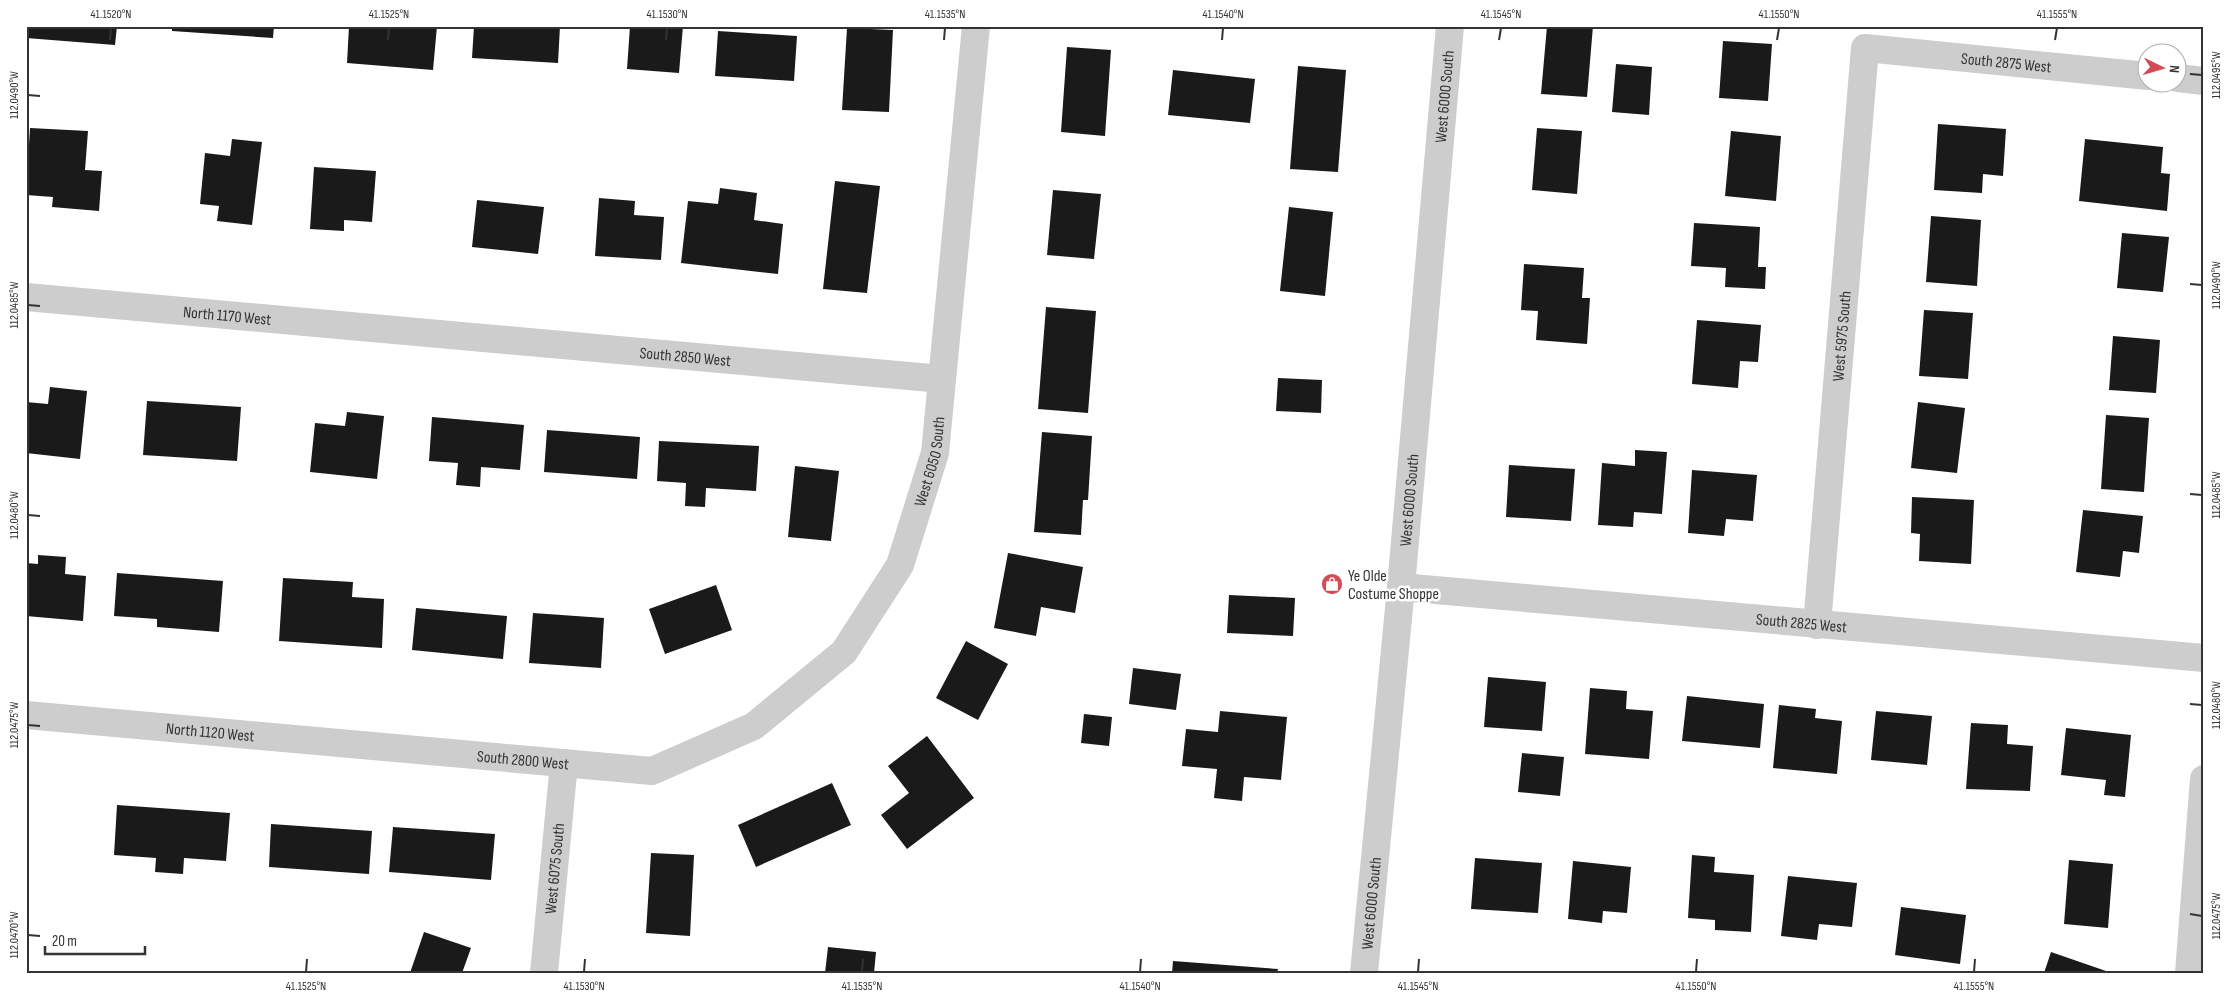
<svg xmlns="http://www.w3.org/2000/svg" width="2230" height="999" viewBox="0 0 2230 999" font-family="'Sofia Sans Condensed',sans-serif">
  <rect width="100%" height="100%" fill="#fff"/>
  <path fill="#1a1a1a" d="M26 26H117L115 45 26 38Z
    M172 26H274L273 38 172 31Z
    M349 26H437L433 70 347 63Z
    M474 26H560L558 63 472 58Z
    M630 26H683L679 73 627 69Z
    M1547 26H1593L1587 97 1541 94Z
    M847 28 893 30 889 112 842 110Z
    M718 31 797 36 794 81 715 76Z
    M1723 41 1772 44 1768 101 1719 98Z
    M1067 47 1111 50 1105 136 1061 132Z
    M1616 64 1652 67 1649 115 1612 112Z
    M1298 66 1346 70 1338 172 1290 169Z
    M1173 70 1255 79 1250 123 1168 115Z
    M1938 124 2006 129 2003 176 1983 174 1982 193 1934 190Z
    M30 128 88 131 85 170 102 171 99 211 52 207 53 197 26 195Z
    M1537 128 1582 131 1577 194 1532 190Z
    M1731 131 1781 136 1776 201 1725 196Z
    M232 139 262 142 252 225 217 221 219 206 200 204 205 153 230 156Z
    M2085 139 2163 147 2161 173 2170 174 2167 211 2079 201Z
    M314 167 376 171 372 222 344 220V231L310 229Z
    M835 181 880 186 867 293 823 289Z
    M720 188 757 193 754 220 783 224 778 274 681 263 688 201 718 204Z
    M1053 190 1101 194 1094 259 1047 255Z
    M599 198 635 201 634 215 664 217 661 260 595 256Z
    M477 200 544 207 538 254 472 247Z
    M1289 207 1333 212 1325 296 1280 291Z
    M1931 216 1981 220 1977 286 1926 282Z
    M1694 223 1760 227 1758 267H1766L1765 289 1725 287 1726 268 1691 266Z
    M2122 233 2169 237 2163 292 2117 288Z
    M1524 264 1584 268 1582 298H1590L1587 344 1536 340 1538 311 1521 310Z
    M1046 307 1096 311 1088 413 1038 409Z
    M1924 310 1973 313 1968 379 1919 376Z
    M1697 320 1761 325 1758 362 1740 361 1738 388 1692 384Z
    M2113 336 2160 340 2156 393 2109 390Z
    M1278 378 1322 380 1321 413 1276 411Z
    M50 387 87 391 80 459 26 453V402L48 404Z
    M147 401 241 407 237 461 143 455Z
    M1918 402 1965 408 1957 473 1911 468Z
    M347 412 384 416 377 479 310 472 315 423 345 426Z
    M2106 415 2149 418 2144 492 2101 489Z
    M432 417 524 425 520 470 481 467 480 487 456 485 458 463 429 461Z
    M547 430 640 437 637 479 544 472Z
    M1042 432 1092 436 1088 500H1083L1081 535 1034 532Z
    M659 441 759 446 756 491 706 488 705 507 685 506 686 483 657 481Z
    M1635 450 1667 452 1662 514 1634 512 1633 527 1598 525 1602 463 1635 466Z
    M1509 465 1575 469 1571 521 1506 517Z
    M795 466 839 471 831 541 788 537Z
    M1692 470 1757 475 1753 521 1726 519 1724 536 1688 533Z
    M1912 497 1974 500 1971 564 1919 561 1920 534 1911 533Z
    M2083 510 2143 516 2139 553 2123 551 2120 577 2076 572Z
    M1008 553 1083 567 1075 613 1041 607 1036 636 994 628Z
    M38 555 66 557 65 574 86 576 83 621 26 616V563L38 564Z
    M117 573 223 581 219 632 157 627V619L114 616Z
    M283 578 353 582 352 597 384 599 382 648 279 641Z
    M716 585 732 630 665 654 649 609Z
    M1229 595 1295 598 1293 636 1227 633Z
    M416 608 507 616 503 659 412 650Z
    M533 613 604 618 601 668 529 663Z
    M966 641 1008 664 978 720 936 698Z
    M1133 668 1181 674 1176 710 1129 704Z
    M1488 677 1546 682 1542 731 1484 727Z
    M1590 688 1627 691 1626 709 1653 711 1649 759 1585 754Z
    M1687 696 1764 704 1760 748 1682 741Z
    M1779 705 1816 709 1815 718 1842 721 1837 774 1773 768Z
    M1220 711 1287 717 1281 780 1244 777 1242 801 1214 798 1217 769 1182 766 1186 729 1218 732Z
    M1876 711 1932 716 1927 765 1871 760Z
    M1084 714 1112 717 1109 746 1081 743Z
    M1971 723 2008 725 2007 744 2033 746 2030 791 1966 789Z
    M2066 728 2131 735 2125 797 2104 795 2106 780 2061 775Z
    M927 736 974 798 907 849 881 815 909 793 888 766Z
    M1522 753 1564 757 1560 796 1518 792Z
    M832 783 851 825 756 867 738 825Z
    M117 805 230 813 226 861 184 858 183 874 155 872 156 858 114 855Z
    M271 824 372 831 369 874 269 867Z
    M393 827 495 834 491 880 389 872Z
    M651 853 694 855 690 936 646 933Z
    M1692 855 1715 857 1714 872 1754 875 1751 932 1715 930V920L1688 918Z
    M1475 858 1542 863 1538 913 1471 909Z
    M2069 860 2113 864 2108 928 2064 924Z
    M1573 861 1631 867 1627 913 1603 911 1602 923 1568 919Z
    M1788 876 1857 883 1852 927 1819 924 1817 940 1781 936Z
    M1901 907 1966 915 1960 964 1895 955Z
    M424 932 471 948 462 973H410Z
    M828 947 876 952 874 973H825Z
    M2051 952 2106 971V973H2044Z
    M1173 961 1278 969 1277 973H1172Z"/>
  <g fill="none" stroke-linecap="round" stroke-linejoin="round">
    <g stroke="#cdcdcd" stroke-width="28">
      <path d="M2178 78 2204 81"/>
      <path id="s1" d="M26 297 942 379"/>
      <path id="s2" d="M1401 587 2204 658"/>
      <path id="s3" d="M1817 625 1865 48 2148 76"/>
      <path id="s4" d="M26 715 652 771 754 726 844 652 900 565 935 453 976 26"/>
      <path id="s5" d="M544 973 564 763"/>
      <path id="s6" d="M1364 973 1401 587 1450 26"/>
      <path d="M2189 973 2204 779"/>
    </g>
  </g>
  <path fill="none" stroke="#333" stroke-width="2" d="M110 40 111 28M388 40 389 28M666 40 667 28M944 40 945 28M1222 40 1223 28M1499 40 1501 28M1777 40 1779 28M2055 40 2057 28M2190 74 2202 75M28 95 40 96M2190 284 2202 285M28 305 40 306M2190 494 2202 495M28 515 40 516M2190 704 2202 705M28 725 40 726M2190 914 2202 916M28 935 40 936M306 972 307 959M584 972 585 959M862 972 863 959M1140 972 1141 959M1418 972 1419 959M1696 972 1697 959M1974 972 1975 959"/>
  <defs>
    <g id="shop-disc" transform="scale(1.125)"><circle r="9.5" fill="#d34b55" stroke="#fff"/><path d="M-5-2.5h2.3a2.7 3.5 0 0 1 5.4 0H5L5.5 6h-11ZM-1.5-2.5h3a1.5 2.3 0 0 0-3 0Z" fill="#fff"/></g>
  </defs>
  <g fill-rule="evenodd">
    <use href="#shop-disc" x="1332" y="584"/>
  </g>
  <g text-anchor="middle" stroke-width="5" stroke-linejoin="round" paint-order="stroke">
    <g font-size="16" fill="#333" stroke="#fff">
      <text dy="6" stroke="none"><textPath href="#s3" startOffset="721">South 2875 West</textPath></text>
      <text dy="6" stroke="none"><textPath href="#s6" startOffset="880">West 6000 South</textPath></text>
      <text dy="6" stroke="none"><textPath href="#s1" startOffset="202">North 1170 West</textPath></text>
      <text dy="6" stroke="none"><textPath href="#s3" startOffset="290">West 5975 South</textPath></text>
      <text dy="6" stroke="none"><textPath href="#s1" startOffset="662">South 2850 West</textPath></text>
      <text dy="6" stroke="none"><textPath href="#s4" startOffset="1068">West 6050 South</textPath></text>
      <text dy="6" stroke="none"><textPath href="#s6" startOffset="475">West 6000 South</textPath></text>
      <text dy="6" stroke="none"><textPath href="#s2" startOffset="402">South 2825 West</textPath></text>
      <text dy="6" stroke="none"><textPath href="#s4" startOffset="185">North 1120 West</textPath></text>
      <text dy="6" stroke="none"><textPath href="#s4" startOffset="499">South 2800 West</textPath></text>
      <text dy="6" stroke="none"><textPath href="#s5" startOffset="105">West 6075 South</textPath></text>
      <text dy="6" stroke="none"><textPath href="#s6" startOffset="70">West 6000 South</textPath></text>
    </g>
    <g font-size="16" fill="#333" stroke="#fff" text-anchor="start">
      <text x="1348" y="581">Ye Olde<tspan x="1348" dy="18">Costume Shoppe</tspan></text>
    </g>
  </g>
  <rect width="2230" height="999" fill="none" stroke="#ffffff" stroke-width="55"/>
  <g transform="translate(2162 68) rotate(95)"><circle r="24" fill="#ffffff" stroke="#adadad"/>
  <path d="M0-4L9 19L0 12L-9 19Z" fill="#d34b55"/>
  <text y="-8" font-size="14" font-weight="bold" text-anchor="middle" fill="#333333">N</text>
  </g>
  <path d="M45 946v8h100v-8" fill="none" stroke="#333333" stroke-width="2.5"/>
  <text x="52" y="946" font-size="15" fill="#333333" stroke="#ffffff" stroke-width="4" paint-order="stroke">20 m</text>
  <rect x="28" y="28" width="2174" height="944" fill="none" stroke="#333" stroke-width="2"/>
  <g font-size="12" text-anchor="middle" fill="#333">
    <text x="111" y="18">41.1520°N</text>
    <text x="389" y="18">41.1525°N</text>
    <text x="667" y="18">41.1530°N</text>
    <text x="945" y="18">41.1535°N</text>
    <text x="1223" y="18">41.1540°N</text>
    <text x="1501" y="18">41.1545°N</text>
    <text x="1779" y="18">41.1550°N</text>
    <text x="2057" y="18">41.1555°N</text>
    <text transform="translate(2216 75) rotate(-90)" y="4">112.0495°W</text>
    <text transform="translate(14 95) rotate(-90)" y="4">112.0490°W</text>
    <text transform="translate(2216 285) rotate(-90)" y="4">112.0490°W</text>
    <text transform="translate(14 305) rotate(-90)" y="4">112.0485°W</text>
    <text transform="translate(2216 495) rotate(-90)" y="4">112.0485°W</text>
    <text transform="translate(14 515) rotate(-90)" y="4">112.0480°W</text>
    <text transform="translate(2216 705) rotate(-90)" y="4">112.0480°W</text>
    <text transform="translate(14 725) rotate(-90)" y="4">112.0475°W</text>
    <text transform="translate(2216 916) rotate(-90)" y="4">112.0475°W</text>
    <text transform="translate(14 935) rotate(-90)" y="4">112.0470°W</text>
    <text x="306" y="990">41.1525°N</text>
    <text x="584" y="990">41.1530°N</text>
    <text x="862" y="990">41.1535°N</text>
    <text x="1140" y="990">41.1540°N</text>
    <text x="1418" y="990">41.1545°N</text>
    <text x="1696" y="990">41.1550°N</text>
    <text x="1974" y="990">41.1555°N</text>
  </g>
</svg>
